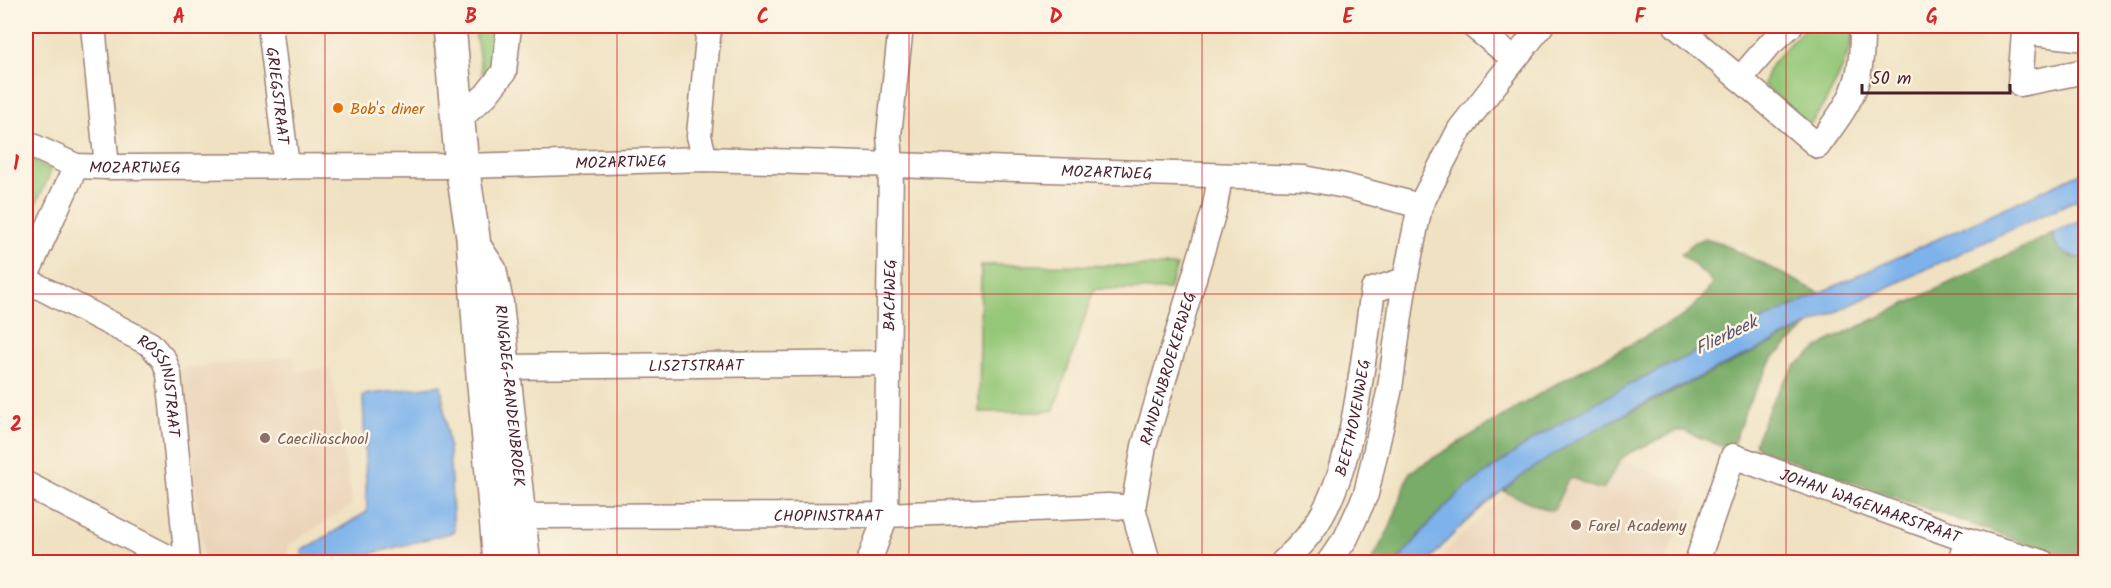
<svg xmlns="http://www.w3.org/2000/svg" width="2111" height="588" viewBox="0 0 2111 588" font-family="Kalam,sans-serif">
  <rect width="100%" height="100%" fill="#fcf5e5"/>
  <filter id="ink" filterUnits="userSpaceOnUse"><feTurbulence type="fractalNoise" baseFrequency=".0167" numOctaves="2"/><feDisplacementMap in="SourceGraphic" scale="12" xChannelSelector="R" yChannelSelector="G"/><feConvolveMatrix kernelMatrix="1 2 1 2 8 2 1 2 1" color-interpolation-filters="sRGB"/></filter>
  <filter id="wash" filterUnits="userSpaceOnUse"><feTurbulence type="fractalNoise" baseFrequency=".008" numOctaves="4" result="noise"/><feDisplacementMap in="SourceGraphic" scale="24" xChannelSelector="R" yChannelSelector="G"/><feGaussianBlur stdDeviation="1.35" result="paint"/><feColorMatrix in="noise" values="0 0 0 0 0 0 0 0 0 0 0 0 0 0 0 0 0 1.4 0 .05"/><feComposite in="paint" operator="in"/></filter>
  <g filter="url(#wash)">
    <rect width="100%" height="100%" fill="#efe1c1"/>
    <path fill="#ead3b8" d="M294 356 295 371 331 368 352 505 288 545 289 562H205L180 368Z
      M1621 459 1692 488 1666 562H1437L1456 540 1508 493 1548 510 1567 481 1572 478 1597 488 1609 482Z"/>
    <path fill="#95c778" stroke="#707352" stroke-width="1.5" d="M474 26H502L496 77 484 84Z
      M1808 26H1855C1848 62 1833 93 1811 123L1808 124 1764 85C1767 61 1792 42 1808 26Z
      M26 156 51 170 47 181 26 224Z
      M981 265 1177 266 1169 290 1094 289 1054 410 1040 412H979Z"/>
    <path fill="#78ac68" stroke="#61664a" stroke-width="1.5" d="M2053 233V242L2072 258H2085V562H2077L1759 449 1755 443 1772 401 1785 380 1795 366 1825 343Z
      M1705 238 1721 243 1820 293 1644 377 1537 437 1465 488 1436 516 1397 562H1371L1390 527 1410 472 1556 384 1684 316 1704 296 1712 284 1708 277 1681 254 1695 242Z
      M1811 324 1774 357 1748 404 1731 450 1684 431H1677L1631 452 1621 459 1604 488 1597 489 1573 478 1567 481 1554 510H1548L1503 491 1534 466 1589 432Z"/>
    <path fill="#7db2eb" stroke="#64688b" stroke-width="1.5" d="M2085 171V196C1979 243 1874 294 1769 344 1647 403 1517 455 1428 562H1397L1436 516 1465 488 1537 437 1591 405 1644 377 1820 293Z
      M2085 218V258C2068 258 2054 251 2053 233Z
      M441 385 449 448 454 532 340 562H303L302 551 367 512 363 395Z"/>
  </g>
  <g filter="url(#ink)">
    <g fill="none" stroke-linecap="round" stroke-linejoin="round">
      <g stroke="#9c8076" stroke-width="27">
        <g id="street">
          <path d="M93 26 107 167"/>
          <path id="s1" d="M270 26 287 167"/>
          <path d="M1473 26 1514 59"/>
          <path d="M1676 26 1740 79 1770 44 1790 26"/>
          <path d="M2086 39 2024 32 2020 84 2086 71"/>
          <path d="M1740 79 1818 146C1831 127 1848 107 1855 86 1862 67 1862 45 1862 26"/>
          <path d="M458 120 486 95 504 72 509 26"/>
          <path id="s2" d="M26 143 76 166 107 167 462 166 705 159 1304 178 1345 186 1420 206"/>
          <path d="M705 159 699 136 709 26"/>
          <path id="s3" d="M473 237 494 269 501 303 528 562"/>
          <path d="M26 276 76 166"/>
          <path id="s4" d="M26 280 150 344 164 360 169 374 187 562"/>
          <path id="s5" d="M506 367 887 363"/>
          <path d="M26 484 177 562"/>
          <path id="s6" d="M522 516 886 515 1108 506 1133 508"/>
          <path id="s7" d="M869 562 886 515 891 164 889 135 901 26"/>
          <path id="s8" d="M1148 562 1133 508 1144 446 1214 211 1220 177"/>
          <path id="s9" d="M1283 562C1292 553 1303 543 1311 532 1355 474 1362 362 1373 290L1405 280"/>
          <path d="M1329 562 1346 538 1366 494 1390 388 1405 280 1420 206 1460 129 1541 26"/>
          <path id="s10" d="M1697 562 1733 456 1967 540 2042 562"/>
          <path d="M1960 562 1967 540"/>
        </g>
      </g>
      <g stroke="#9c8076" stroke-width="36">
        <path id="secondary" d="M449 26 462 166 473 237 481 352 500 562"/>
      </g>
      <use href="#street" stroke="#fff" stroke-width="24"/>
      <use href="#secondary" stroke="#fff" stroke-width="33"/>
    </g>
  </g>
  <path fill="none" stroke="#d62828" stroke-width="1.5" stroke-opacity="0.55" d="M325 26V562M617 26V562M909 26V562M1202 26V562M1494 26V562M1786 26V562M26 294H2086"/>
  <circle fill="#e8710a" stroke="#fcf5e5" stroke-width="2" cx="338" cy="108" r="6"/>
  <g fill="#8d6e63" stroke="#fcf5e5" stroke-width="2">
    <circle cx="265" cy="438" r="6"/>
    <circle cx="1576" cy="525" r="6"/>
  </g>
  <g text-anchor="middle" stroke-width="5" stroke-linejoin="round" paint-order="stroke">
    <g font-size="16" fill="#4a1f2b" stroke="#fcf5e5">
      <text dy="6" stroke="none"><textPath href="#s1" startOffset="70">GRIEGSTRAAT</textPath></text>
      <text dy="6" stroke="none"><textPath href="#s2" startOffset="600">MOZARTWEG</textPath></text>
      <text dy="6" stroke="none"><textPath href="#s2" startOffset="114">MOZARTWEG</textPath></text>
      <text dy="6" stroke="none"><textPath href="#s2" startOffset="1086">MOZARTWEG</textPath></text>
      <text dy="6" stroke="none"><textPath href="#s7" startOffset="270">BACHWEG</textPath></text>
      <text dy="6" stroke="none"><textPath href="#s5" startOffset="190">LISZTSTRAAT</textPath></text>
      <text dy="6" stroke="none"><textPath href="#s8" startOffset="200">RANDENBROEKERWEG</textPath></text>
      <text dy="6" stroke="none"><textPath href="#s4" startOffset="183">ROSSINISTRAAT</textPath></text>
      <text dy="6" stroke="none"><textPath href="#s3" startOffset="166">RINGWEG-RANDENBROEK</textPath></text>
      <text dy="6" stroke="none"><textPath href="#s9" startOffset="164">BEETHOVENWEG</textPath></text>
      <text dy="6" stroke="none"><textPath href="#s10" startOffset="258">JOHAN WAGENAARSTRAAT</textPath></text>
      <text dy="6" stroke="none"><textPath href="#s6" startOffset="306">CHOPINSTRAAT</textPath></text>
    </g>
    <g font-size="16" fill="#c56008" stroke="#fcf5e5" text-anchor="start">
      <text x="350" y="114">Bob's diner</text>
    </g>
    <g font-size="16" fill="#785e54" stroke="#fcf5e5" text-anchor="start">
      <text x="277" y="444">Caeciliaschool</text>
      <text x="1588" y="531">Farel Academy</text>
    </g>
    <g font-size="18" font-style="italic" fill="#5c526e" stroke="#fcf5e5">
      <text transform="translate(1726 335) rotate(-26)" y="6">Flierbeek</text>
    </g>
  </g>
  <rect width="2111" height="588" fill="none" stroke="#fcf5e5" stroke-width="66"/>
  <path d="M1862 84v9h148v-9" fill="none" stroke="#4a1f2b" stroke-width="3"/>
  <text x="1871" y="84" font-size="18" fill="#4a1f2b" stroke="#fcf5e5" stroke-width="4.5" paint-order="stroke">50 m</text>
  <rect x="33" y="33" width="2045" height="522" fill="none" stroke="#d62828" stroke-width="2"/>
  <g font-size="20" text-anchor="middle" font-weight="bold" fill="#d62828">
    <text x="179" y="23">A</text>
    <text x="471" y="23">B</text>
    <text x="763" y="23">C</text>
    <text x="1056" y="23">D</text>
    <text x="1348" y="23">E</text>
    <text x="1640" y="23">F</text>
    <text x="1932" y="23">G</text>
    <text x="16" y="170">1</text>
    <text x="16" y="431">2</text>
  </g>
</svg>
